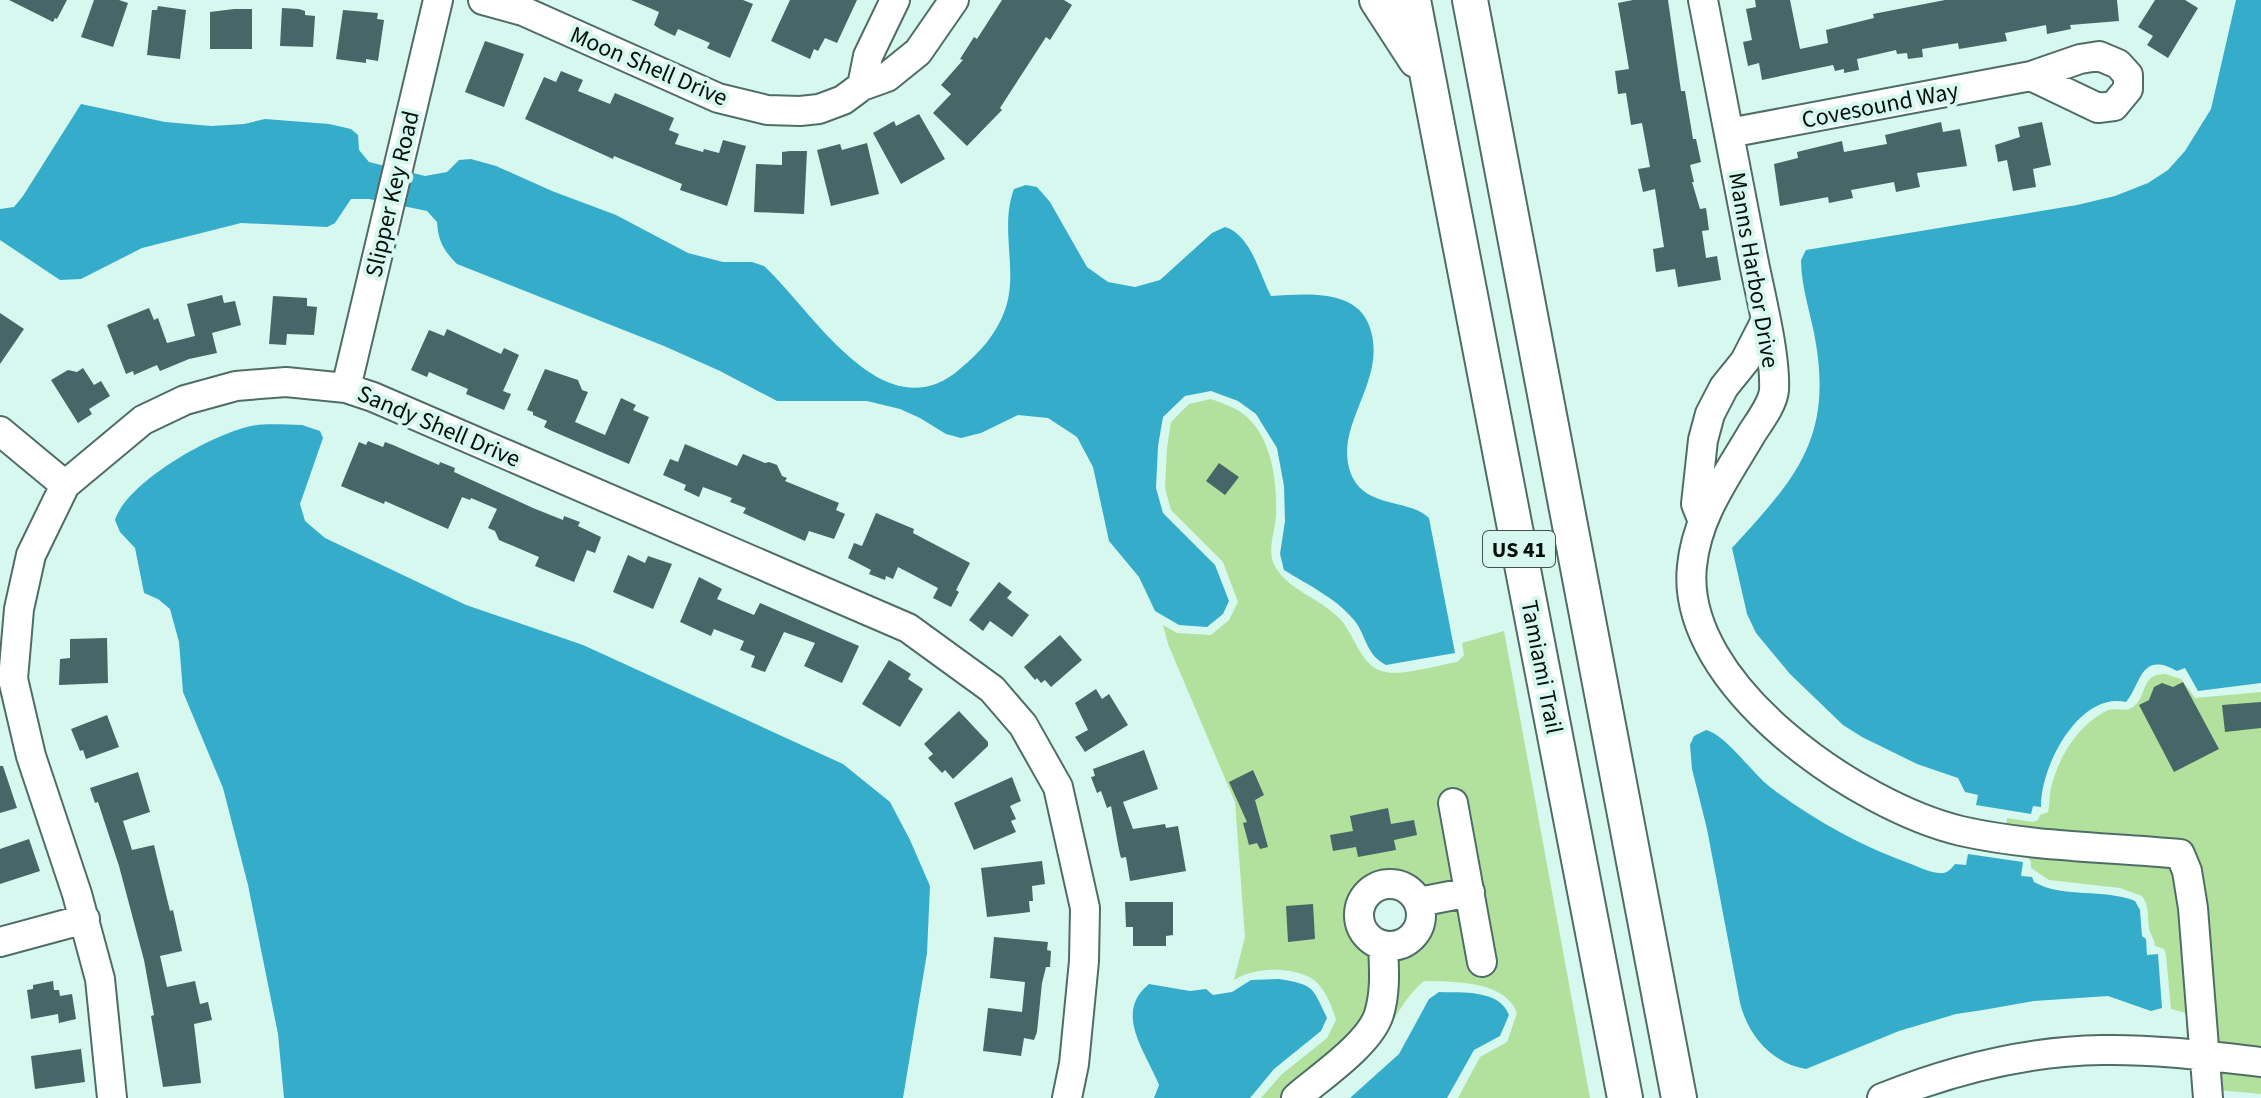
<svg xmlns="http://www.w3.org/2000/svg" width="2261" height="1098" viewBox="0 0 2261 1098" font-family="'Source Sans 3',sans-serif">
  <rect width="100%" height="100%" fill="#d6f8ef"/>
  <path fill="#b2e19e" d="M1211 399C1224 404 1239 408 1249 419 1273 443 1277 484 1276 516 1275 530 1269 546 1272 559 1281 588 1319 597 1339 618 1355 634 1360 667 1385 672 1403 676 1438 665 1457 662L1464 655 1462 643 1504 631 1590 1098H1458L1480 1057 1507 1042 1517 1013C1505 980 1454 982 1424 981 1404 998 1398 1015 1383 1036 1365 1060 1342 1077 1321 1098H1312L1354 1062 1394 956C1419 949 1430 936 1431 910L1461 904 1474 972 1494 970 1461 792 1441 794 1458 884 1423 891C1381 839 1312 919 1373 951L1369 1012 1360 1028 1281 1098H1261L1281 1075 1327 1038 1336 1020C1332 1006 1323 983 1309 977 1286 966 1254 968 1234 980L1245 937 1235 802 1168 644 1163 625 1177 633 1211 635 1229 620 1238 602 1223 562 1171 510 1165 488 1167 448 1171 422 1189 404Z
    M2165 674 2181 679 2195 698 2261 692V1052L2214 1047 2197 870 2006 828 2007 818 2033 822 2038 820 2040 815 2048 812C2050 804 2049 796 2051 788 2058 758 2077 727 2104 712 2115 706 2125 713 2133 707 2148 696 2140 674 2165 674Z
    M2026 855 2173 863 2177 872 2193 1045H2187L2186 1013 2171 1009 2166 955 2164 949 2155 946C2155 941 2152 937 2150 932 2146 918 2151 909 2142 896L2120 888 2049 880 2031 868V862Z
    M2215 1067 2261 1072V1094L2217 1090Z"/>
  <path fill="#36accb" d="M2236 0H2261V683L2198 691 2185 668 2177 671C2140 650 2141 685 2126 702 2079 691 2040 767 2041 807L2033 806 2031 814 1976 805 1978 795 1965 792 1958 778 1917 764 1862 737 1843 725 1790 674 1756 633 1747 614 1732 548C1793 481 1832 441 1816 344 1812 317 1801 288 1801 260L1806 250 2077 205 2115 196 2148 183 2168 170 2185 151 2211 109Z
    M81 104 165 122 211 126 244 124 265 119 329 124 351 129 358 135 359 150 369 162 425 176 447 172 459 160 471 159 496 166 552 191 616 215 688 253 723 262H752L764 266C813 311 885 436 961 368 980 352 996 335 1005 310 1019 271 999 229 1014 189L1026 185 1037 187 1050 202 1087 267 1108 282 1135 287 1160 280 1212 233 1225 227C1251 235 1259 273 1271 296 1304 294 1355 288 1369 325 1390 380 1332 424 1351 474 1365 509 1408 498 1429 518L1455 653 1386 665C1367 655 1367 640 1357 624 1340 600 1308 585 1284 570L1280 554 1285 521 1284 486 1277 448 1256 414 1238 401 1211 391 1185 396 1163 417 1158 446 1156 488 1163 513 1215 565 1229 601 1223 614 1207 627 1179 625 1155 611 1139 577 1109 541 1093 467 1077 437 1048 418 1018 415 981 433 961 438 946 434 920 418 900 409 867 401H777L720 371 664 346 457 264C444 251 438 241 437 222L427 211 369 199H351L335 223 327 227 241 223 142 248 81 279 60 280 0 240V209L14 207 23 196Z
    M302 425 320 431 323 438 300 504 305 521 325 538 466 605 583 645 843 764 890 802 910 840 930 886 927 953 903 1098H284L278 1034 248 885 223 788 183 692 179 642 170 609 158 599 144 593 135 548 120 532 115 520C127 482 212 434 251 426 267 423 286 425 302 425Z
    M1706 730C1726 735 1751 772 1770 787 1812 819 1861 846 1911 864 1919 867 1931 873 1940 873 1947 874 1951 869 1955 864L1966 865 1968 854 2023 862 2021 876 2032 877 2034 882C2064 899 2104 888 2135 901L2140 910 2142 936 2146 939 2147 955 2158 954 2162 1008 2151 1011 2108 996 2034 1001 1983 1010 1956 1014 1899 1031 1806 1069C1771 1063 1748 1035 1740 1003L1707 829 1692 769 1690 745 1694 736Z
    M1279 979C1314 985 1312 986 1327 1018L1321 1031 1274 1069 1250 1098H1154L1159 1085C1146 1052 1113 1013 1149 984L1190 991 1206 989 1213 995 1232 992 1251 980Z
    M1439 992C1462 993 1499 989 1509 1015L1500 1036 1474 1050 1447 1098H1350L1399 1054 1429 999Z"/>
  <path fill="#466667" d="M9 0H67L57 19 55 18 53 22Z
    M94 0H119L128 3 113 47 81 37Z
    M631 0H743L753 4 730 58 707 48 710 43 678 29 675 36 660 29 654 25 659 12Z
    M790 0H857L837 43 825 38 818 51 814 49 810 59 771 41Z
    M1002 0H1064L1072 5 1050 40 1046 37 1000 108 1002 110 967 146 933 113 951 94 941 85 963 60 960 59 974 37 977 39Z
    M1633 0H1668L1681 91H1685L1693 139H1696L1701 162 1690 165 1694 182H1692L1700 209 1706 208 1709 230 1702 231 1706 258 1717 256 1721 280 1678 287 1675 269 1656 272 1653 249 1664 247 1655 189 1643 192 1638 169 1650 167 1642 123 1631 125 1626 93 1618 94 1615 71 1629 69 1618 3Z
    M1755 0H1790L1800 49 1828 43 1826 30 1874 18 1873 14 1945 0H2117L2119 21 2070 25 2071 29 2047 34 2046 25 2005 33 2007 41 1959 49 1958 43 1922 49 1923 57 1908 59 1907 53 1897 54 1896 50 1857 59 1859 70 1844 73V69L1835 71 1833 65 1762 80 1759 63 1748 66 1743 42 1752 40 1746 9 1756 7Z
    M2155 0H2185L2198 8 2168 58 2147 45 2153 36 2138 27Z
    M158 6 186 10 180 59 147 55 152 10H157Z
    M282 8 299 9 305 11V15L315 16 313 47 280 46Z
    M234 9H252V49H210V12Z
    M343 10 378 13 377 19 384 20 378 61 366 59V63L336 59Z
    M485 41 524 54 504 107 465 92Z
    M561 71 583 80 578 91 610 104 615 93 674 118 669 130 679 134 675 144 703 152 704 149 719 153 723 140 746 146 727 206 680 190 682 184 614 156 613 159 525 119 544 77 556 82Z
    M919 114 945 159 901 184 873 133 894 121 896 126Z
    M1941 122 1943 132 1960 129 1967 166 1917 173 1920 187 1896 192 1894 182 1851 190 1853 198 1829 203 1828 197 1780 206 1774 164 1798 158 1797 152 1842 141 1844 152 1887 144 1885 135Z
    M2042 122 2051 165 2033 169 2036 187 2013 191 2007 160 1998 162 1995 145 2020 137 2018 127Z
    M867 143 879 194 831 206 817 150 840 144 842 150Z
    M790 151H807L804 214 754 212 756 164 782 165V152Z
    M222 295 224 303 235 301 241 325 212 333 217 353 189 359 160 371 157 365 134 375 133 371 126 374 107 325 149 308 154 320 158 318 167 343 195 336 187 304Z
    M273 296 307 298V306L317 307 314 335 287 334 286 345 269 344Z
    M0 313 24 329 0 364Z
    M447 329 501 354 504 348 519 355 503 391 511 394 504 410 466 394 468 389 429 372 427 377 411 370 429 330 444 336Z
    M83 368 94 385 101 381 110 396 89 409 92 414 78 423 51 380 68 370 77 372Z
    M545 369 578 380 582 390 588 392 575 422 605 435 621 398 636 405 633 410 649 417 629 464 552 431 544 427 547 421 533 415V412L527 410Z
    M368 441 383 447 385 442 393 445 439 465 440 462 455 468 454 472 533 508 563 520 564 516 580 522 578 526 601 537 595 553 587 550 574 582 535 566 539 557 499 540 495 531 488 528 497 509 471 498 470 500 462 497 448 529 385 501 384 504 341 486 359 442 366 445Z
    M685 444 737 466 743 454 765 463 769 462 777 465 782 476 787 478 785 481 839 503 836 510 845 514 834 539 809 531 805 541 743 513 746 508 730 502 732 498 703 487 699 497 684 490 686 485 663 475 670 459 678 462Z
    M1219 463 1239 477 1225 495 1206 481Z
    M876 513 914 529 913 533 970 563 956 590 959 592 951 607 933 598 938 588 898 567 893 579 886 576 885 580 869 574 871 570 848 558 854 543 862 546Z
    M628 555 645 563 648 556 672 564 653 609 613 592Z
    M699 577 722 589 717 599 754 615 760 603 859 646 842 683 804 666 815 643 784 632 765 672 751 667 755 656 740 650 744 641 714 629 711 636 680 622Z
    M999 582 1012 592 1007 598 1029 615 1012 637 990 621 983 631 969 620Z
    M1060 635 1082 660 1051 687 1045 680 1041 683 1037 678 1035 680 1024 667Z
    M107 638 108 683 59 685 60 659 70 658V639Z
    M889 660 911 674 908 679 923 689 900 727 862 704Z
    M2183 682 2219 749 2174 772 2139 705 2149 700 2154 687 2162 683 2173 687Z
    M1096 689 1102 699 1109 694 1128 725 1085 752 1075 737 1088 730 1075 703Z
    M2261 702V728L2225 732 2222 705Z
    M959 711 988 742V746L953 779 945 770 942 773 928 758 933 754 924 744Z
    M107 715 119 747 86 759 83 750 80 751 71 729Z
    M1144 750 1158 789 1123 802 1133 829 1165 824 1166 828 1178 826 1186 871 1130 881 1126 857 1121 858 1119 850 1111 806 1107 808 1101 791 1097 793 1091 777 1095 776 1093 769Z
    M0 766H3L17 808 0 813Z
    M1253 770 1264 795 1255 800 1268 847 1260 849 1257 843 1249 845 1243 823 1247 822 1229 782Z
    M138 772 150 812 123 821 132 850 154 845 170 911 173 910 182 951 160 956 167 987 195 981 200 1004 208 1002 212 1020 194 1024 201 1083 163 1087 151 1016 154 1015 144 960 119 866 98 802 95 803 90 788Z
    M1012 777 1021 801 1010 806 1016 819 1011 821 1016 832 974 850 954 803Z
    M1388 808 1391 824 1414 820 1417 835 1394 840 1396 850 1358 857 1356 847 1333 851 1330 835 1353 831 1350 816Z
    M29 839 40 871 0 884V849Z
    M1042 861 1045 884 1032 886 1033 901H1029L1030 912 987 917 981 868Z
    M1125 902H1173V935L1166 936V946H1133V927H1126Z
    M1313 904 1315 939 1288 942 1286 906Z
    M994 937 1048 942 1047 950 1051 951 1050 967H1046L1042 983 1037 1032 1034 1040 1024 1038 1021 1056 983 1051 988 1008 1022 1012 1025 982 990 978Z
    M53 981 54 990H59L60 996 72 994 76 1019 59 1023 58 1014 31 1019 27 990 33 989V985Z
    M81 1049 85 1082 35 1089 31 1056Z"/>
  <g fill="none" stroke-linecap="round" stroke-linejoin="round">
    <g stroke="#4f6d66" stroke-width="32">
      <path id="minor" d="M483 0 523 11 718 98 767 110 800 111 819 109 843 100 862 86 887 77 918 52 954 0
        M1703 0C1719 86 1736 172 1753 258 1760 294 1776 355 1774 390 1773 404 1759 422 1752 433 1727 476 1697 515 1692 566 1679 685 1859 807 1961 831 2032 847 2107 847 2180 854L2187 871 2193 908 2208 1098
        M862 86 868 56 895 0
        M1729 133 2031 76 2080 59 2099 56 2118 64 2128 75V89L2114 106 2098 108 2031 76
        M346 388 438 0
        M0 431 65 485
        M1702 519 1696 504 1703 440 1710 414 1724 387 1745 361 1765 322
        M1453 803 1482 962
        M1359 915a31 31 0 1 1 62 0a31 31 0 1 1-62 0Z
        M1419 902 1470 892
        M0 942 85 919
        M112 1098 100 979 77 894 31 756 13 679 19 609 31 555 65 485 143 420 185 400 236 386 286 382 346 388 373 397 908 628 992 689 1023 725 1058 787 1085 908 1084 961 1074 1064 1067 1098
        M1296 1098C1320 1077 1370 1044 1379 1014 1386 991 1384 968 1383 945
        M1882 1098C1952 1070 2026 1051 2102 1050 2155 1049 2209 1056 2261 1062"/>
    </g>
    <g stroke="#4f6d66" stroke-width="38">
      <path id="major" d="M1377 0 1416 60
        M1413 0 1625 1098
        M1470 0 1679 1098"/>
    </g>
    <use href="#minor" stroke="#fff" stroke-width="28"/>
    <use href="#major" stroke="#fff" stroke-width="34"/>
  </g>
  <g text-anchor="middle" stroke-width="8" stroke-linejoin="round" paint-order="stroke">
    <rect fill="#d6f8ef" stroke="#43544f" stroke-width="2" x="1483" y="531" width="72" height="36" rx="6"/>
    <g font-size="22" font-weight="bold" fill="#040e0b">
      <text x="1519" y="557">US 41</text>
    </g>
    <g font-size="24" fill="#040e0b" stroke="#d6f8ef">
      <text transform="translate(649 66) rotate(23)" y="8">Moon Shell Drive</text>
      <text transform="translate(1880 105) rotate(-11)" y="8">Covesound Way</text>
      <text transform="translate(392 194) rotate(-77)" y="8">Slipper Key Road</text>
      <text transform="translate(1754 270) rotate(80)" y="8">Manns Harbor Drive</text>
      <text transform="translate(439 426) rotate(23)" y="8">Sandy Shell Drive</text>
      <text transform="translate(1542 667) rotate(79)" y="8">Tamiami Trail</text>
    </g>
  </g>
</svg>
